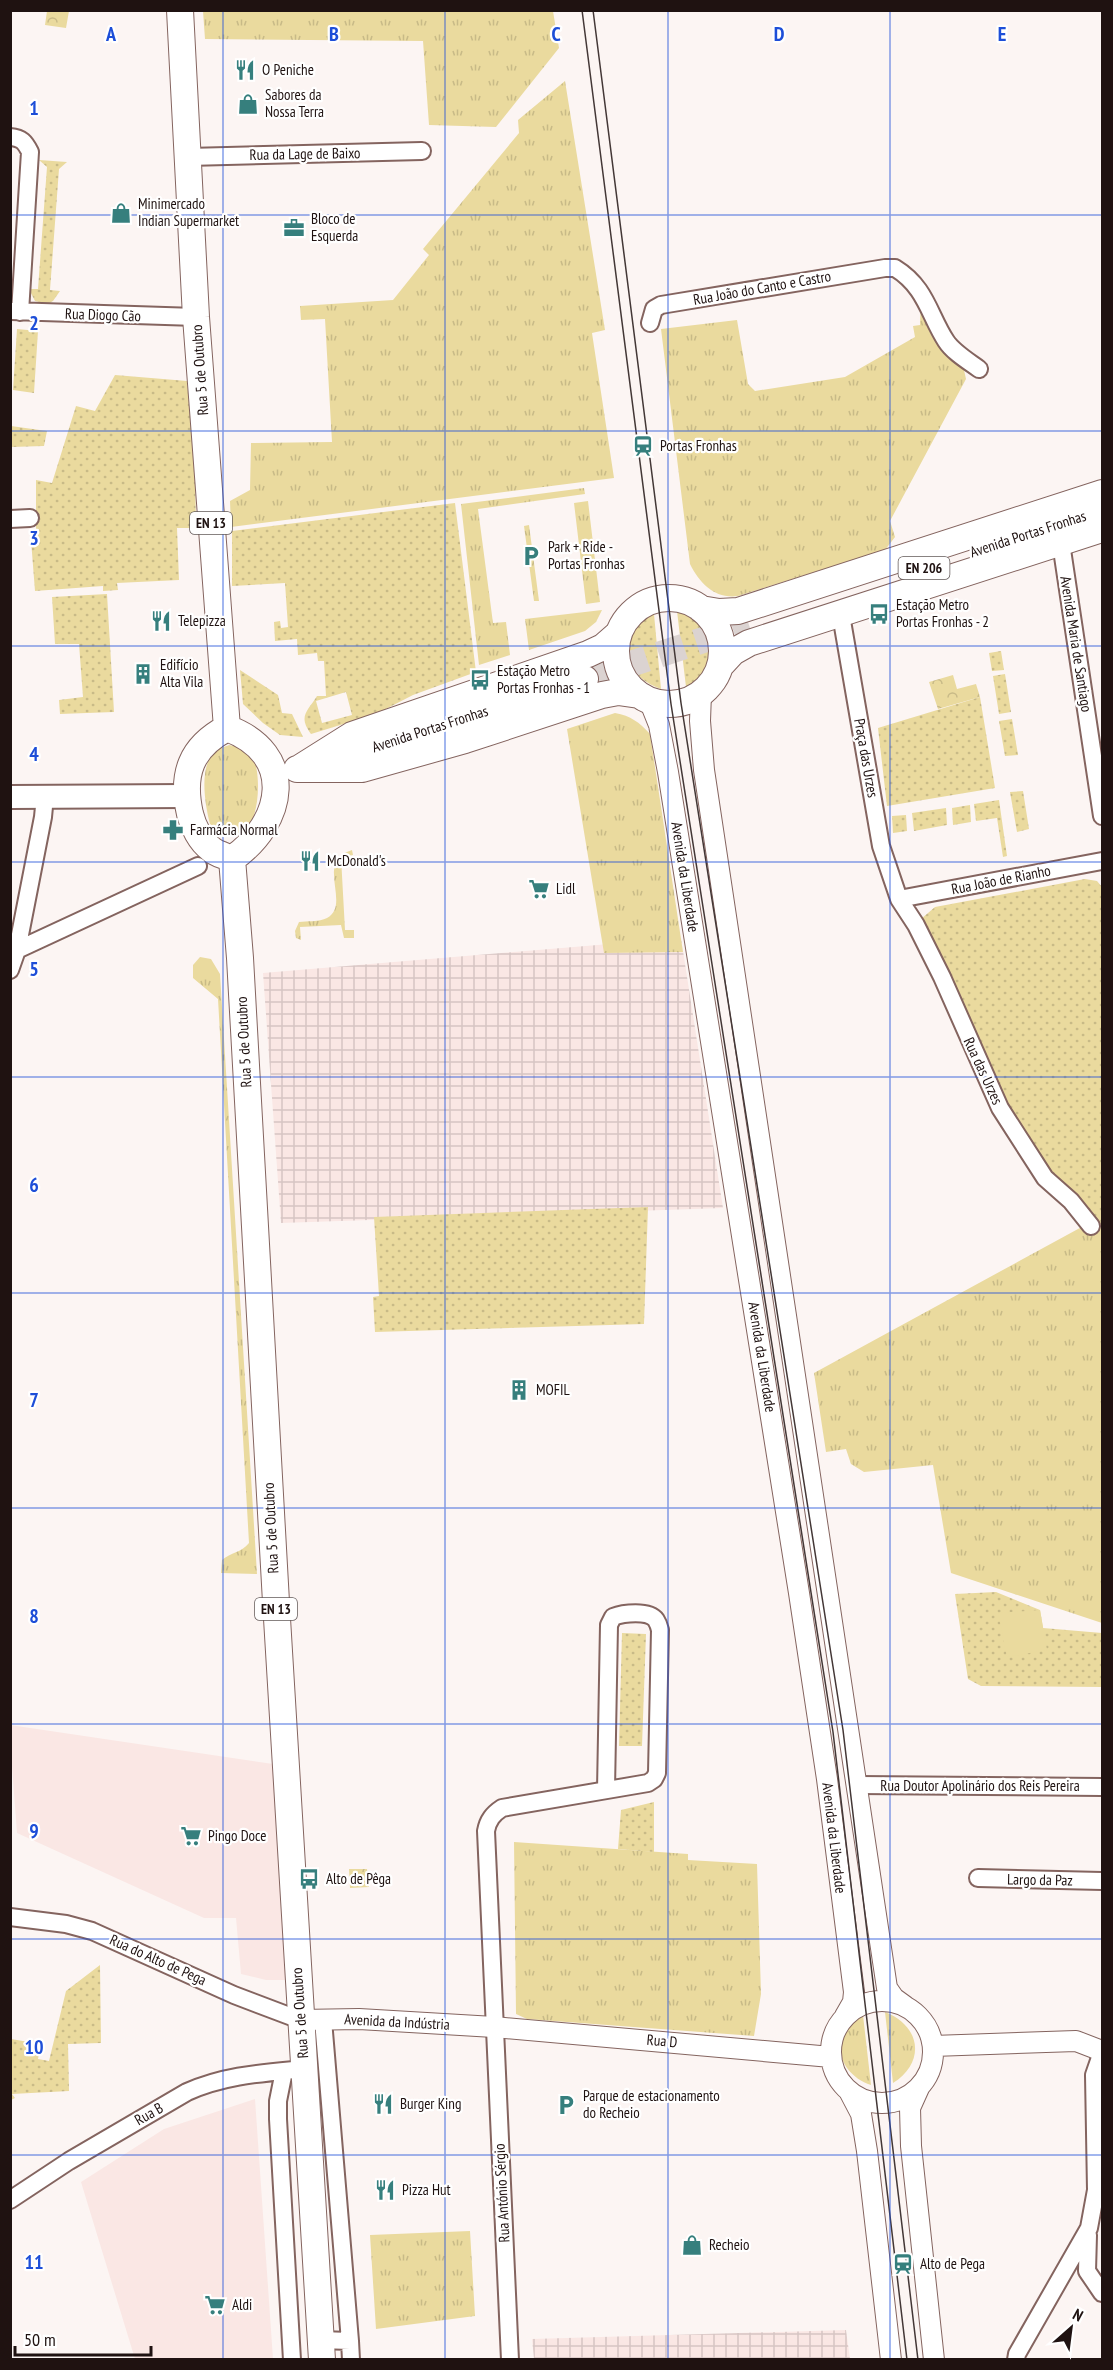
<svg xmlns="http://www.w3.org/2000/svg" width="1113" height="2370" viewBox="0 0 1113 2370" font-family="'PT Sans Narrow',sans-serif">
  <defs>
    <pattern id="industrial-grid" width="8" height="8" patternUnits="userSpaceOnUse" patternTransform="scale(1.5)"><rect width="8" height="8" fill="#fae7e4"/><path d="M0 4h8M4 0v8" fill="none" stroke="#d6c5c3"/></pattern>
    <pattern id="grass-tufts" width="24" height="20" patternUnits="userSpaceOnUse" patternTransform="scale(1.5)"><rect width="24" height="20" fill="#eada9e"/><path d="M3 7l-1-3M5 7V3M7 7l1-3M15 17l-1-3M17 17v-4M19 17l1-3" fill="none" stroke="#c8ba87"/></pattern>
    <pattern id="park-crowns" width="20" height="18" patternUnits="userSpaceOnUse" patternTransform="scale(1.5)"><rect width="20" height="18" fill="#eada9e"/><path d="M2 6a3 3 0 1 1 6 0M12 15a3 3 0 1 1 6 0" fill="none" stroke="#c8ba87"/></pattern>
    <pattern id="garden-dots" width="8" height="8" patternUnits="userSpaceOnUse" patternTransform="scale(1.5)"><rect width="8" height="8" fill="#eada9e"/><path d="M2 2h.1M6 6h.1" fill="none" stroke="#c8ba87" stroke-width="1.8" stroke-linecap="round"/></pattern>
  </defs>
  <rect width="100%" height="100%" fill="#fcf5f3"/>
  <path fill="#fae7e4" d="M10 1725 273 1764 288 1980H266L241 1974 236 1918H204L17 1833 11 1753Z
    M255 2099 273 2359H135L81 2182 164 2129Z"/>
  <path fill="url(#industrial-grid)" d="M681 938 723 1208 281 1223 263 973Z
    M846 2330 850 2359H534L532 2339Z"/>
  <path fill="url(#grass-tufts)" d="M203 11H553L559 48 496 127 429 125 423 41 205 39Z
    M565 81 605 330 592 333 614 478 231 527 230 501 250 490 251 443 332 442 325 319 301 320 300 306 393 300 429 255 423 249 519 133 518 120Z
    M921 297 964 370 966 379 890 521 895 537 885 550 738 596C715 599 700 584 690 564L661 329 737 320 748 384 755 391 845 377 915 337 913 326 920 325Z
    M584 488 585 494 478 509 493 623 506 622 510 655 479 665 461 504Z
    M588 501 600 602 586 604 574 503Z
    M529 525 539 601H534L524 526Z
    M602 610 596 622 585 631 529 650 525 619Z
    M615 713C631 716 639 722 650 734L683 952 604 953 567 729Z
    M229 745C239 747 248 748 253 758 257 765 258 778 258 786 258 819 246 849 210 824 205 805 198 765 216 750 219 748 225 747 229 745Z
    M352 850 353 855 341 857 345 930H354V938H344L341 925 300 927 301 940 296 938 295 931 299 922C307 921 319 922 327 918 352 904 314 862 352 850Z
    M200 957 211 959 220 974 257 1574 221 1573 222 1560C231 1552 241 1553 249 1543L218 999 193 978V965Z
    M1089 1223 1102 1228V1623L951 1573 933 1465 864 1472 851 1464 846 1449 826 1452 814 1373Z
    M514 1842 688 1854V1860L757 1864 761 1994 754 2036 527 2019 516 2014Z
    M885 2012C921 2026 926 2062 893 2083Z
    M863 2015 871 2085C837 2074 826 2032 863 2015Z
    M470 2231 475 2316 376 2329 370 2235Z"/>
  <path fill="url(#park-crowns)" d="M47 11H69L66 28 45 25Z
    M953 675 957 689 976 684 980 697 938 709 929 682Z
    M349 1869H367L369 1887 350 1888Z"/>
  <path fill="url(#garden-dots)" fill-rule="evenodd" d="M39 160 67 162 59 169 50 290 60 291 53 301 47 304 35 301 29 289H38L47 167Z
    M17 329 38 331 34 393 13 390Z
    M115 375 187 381 195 466 196 528H177L179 580 117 583 118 590 103 591V586L35 591 31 540 36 538V480L52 483 76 406 95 411Z
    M11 426 47 431 44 446 11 447Z
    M455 503 476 672 413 695 376 714 311 734C298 716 307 712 317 696H326L324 661H318L317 653 298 655 297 639 275 641 274 622 280 621 281 628 288 627 285 583 232 586V531ZM346 692 352 715 322 723 316 701Z
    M107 594 114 712 60 714 59 700 83 697 79 644H55L52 597Z
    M677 611C718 623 724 666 686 687Z
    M654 614 661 689C621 676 615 633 654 614Z
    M1001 651 1004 670 992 671 989 653Z
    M240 670 278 695 282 713 292 714 303 737 280 735 263 723 243 704Z
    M1005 674 1011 712 999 714 993 676Z
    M980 697 995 788 887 806 878 728Z
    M1012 719 1018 755 1005 756 999 721Z
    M1023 791 1029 829 1017 832 1010 792Z
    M999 800 1007 856 1003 857 997 818 976 821 974 804Z
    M970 805 971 822 953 825 952 808Z
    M946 808 947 825 914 831 912 813Z
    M906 815 907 831 893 833 892 816Z
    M1085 879 1097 881 1102 887V1228L1089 1223 1011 1124 921 919 935 907Z
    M648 1207 644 1324 375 1332 373 1297 379 1296 374 1217Z
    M996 1592 1040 1610 1043 1628 1102 1633V1687L981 1686 968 1679 955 1594Z
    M622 1633 646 1634 642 1746H619Z
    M654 1802V1852L618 1849 621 1810Z
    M100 1965 101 2043 68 2044 69 2091 12 2094 15 2098 11 2100V2039L41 2044 38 2059 49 2061 66 1991Z"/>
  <path fill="#eada9e" d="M1040 1610 1047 1650 1007 1657 998 1613Z"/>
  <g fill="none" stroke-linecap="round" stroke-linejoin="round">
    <path stroke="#dbd3d1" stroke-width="26" stroke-dasharray="26 13" stroke-linecap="butt" d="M585 679 749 625"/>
    <g stroke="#84645f" stroke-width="20">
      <path id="minor" d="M10 137C22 138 25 142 30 152L20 312
        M188 157 422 151
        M11 311 196 317
        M650 323 654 309 661 305 885 268H895C926 287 929 315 946 341 953 352 968 361 979 369
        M10 519 30 518
        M1061 543 1102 816
        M841 615 881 846 899 899 916 925 942 977 1000 1108 1045 1178 1071 1201 1091 1226
        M899 899 1102 861
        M17 950 198 866
        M10 970 17 950 43 817 45 796
        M857 1785 1102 1787
        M978 1878 1102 1881
        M10 1917 66 1924 92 1931 234 1995 300 2020
        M323 2020 350 2341
        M284 2071 278 2101V2119L292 2360
        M10 2200 69 2161 187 2092C225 2075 263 2073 304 2069
        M1088 2235 1087 2271 1102 2293
        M320 2340 350 2341 351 2360
        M510 2360 486 1831C488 1820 493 1814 502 1808L648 1783 654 1779 657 1773 660 1630C659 1626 658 1623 656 1620 649 1610 623 1613 613 1617L609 1625 606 1790
        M1016 2360 1017 2354 1089 2228 1096 2190 1094 2075 1102 2052"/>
    </g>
    <g stroke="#84645f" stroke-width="22">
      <path id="tertiary" d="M701 693 700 721 704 770 887 1988 894 1998 905 2006
        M649 700 659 725 668 772 799 1593 827 1779 854 1992 853 2002 845 2016
        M831 2052a51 51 0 1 1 102 0a51 51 0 1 1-102 0Z
        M300 2020 359 2019 494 2027 831 2057
        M933 2046 1076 2041 1102 2051
        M919 2088 910 2108 911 2146 934 2360
        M849 2091 861 2114 867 2151 891 2360"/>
    </g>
    <g stroke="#84645f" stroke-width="26">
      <path id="secondary" d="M10 797 186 796"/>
    </g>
    <g stroke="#84645f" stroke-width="28">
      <path id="primary" d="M180 10 196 317 227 728
        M1003 543 1102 510
        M616 651a53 53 0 1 1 106 0a53 53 0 1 1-106 0Z
        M701 609 719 612 738 611 1102 493
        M721 665 733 652 749 643 1102 529
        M227 728C297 754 285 822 232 859 226 856 216 854 211 849 200 841 193 826 190 814 181 774 191 747 227 728Z
        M343 756 585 679
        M297 769H362L465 740 602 695 618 692 639 695
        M298 769 352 735 588 654 603 647 619 633
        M232 859 240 958 276 1602 322 2360"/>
    </g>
    <use href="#minor" stroke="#fff" stroke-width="16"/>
    <use href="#tertiary" stroke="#fff" stroke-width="20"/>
    <use href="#secondary" stroke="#fff" stroke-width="22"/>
    <use href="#primary" stroke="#fff" stroke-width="26"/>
    <path stroke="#433736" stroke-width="1.5" d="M582 10 671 704 833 1732 907 2360
      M593 10 681 703 843 1730 918 2360"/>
  </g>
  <path fill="none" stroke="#1d4ed8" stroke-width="1.5" stroke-opacity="0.55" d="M223 10V2360M445 10V2360M668 10V2360M890 10V2360M10 215H1102M10 431H1102M10 646H1102M10 862H1102M10 1077H1102M10 1293H1102M10 1508H1102M10 1724H1102M10 1939H1102M10 2155H1102"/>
  <defs>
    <g id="restaurant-bare" transform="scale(1.62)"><path d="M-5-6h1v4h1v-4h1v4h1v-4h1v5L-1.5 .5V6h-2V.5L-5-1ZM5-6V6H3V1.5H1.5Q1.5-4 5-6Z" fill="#367f7d" stroke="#fff" stroke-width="2.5" paint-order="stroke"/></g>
    <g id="shop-bare" transform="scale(1.62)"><path d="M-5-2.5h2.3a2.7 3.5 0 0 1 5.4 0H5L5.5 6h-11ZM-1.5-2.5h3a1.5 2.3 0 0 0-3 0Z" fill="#367f7d" stroke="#fff" stroke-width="2.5" paint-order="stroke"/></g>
    <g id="office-bare" transform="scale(1.62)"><path d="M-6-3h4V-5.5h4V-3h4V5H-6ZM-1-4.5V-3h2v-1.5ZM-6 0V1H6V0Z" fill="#367f7d" stroke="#fff" stroke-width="2.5" paint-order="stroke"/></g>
    <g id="station-bare" transform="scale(1.62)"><path d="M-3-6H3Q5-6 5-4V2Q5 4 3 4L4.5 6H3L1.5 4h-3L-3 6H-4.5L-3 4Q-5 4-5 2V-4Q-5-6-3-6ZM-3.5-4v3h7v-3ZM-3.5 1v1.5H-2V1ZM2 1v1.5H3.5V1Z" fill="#367f7d" stroke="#fff" stroke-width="2.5" paint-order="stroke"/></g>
    <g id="parking-bare" transform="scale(1.62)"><path d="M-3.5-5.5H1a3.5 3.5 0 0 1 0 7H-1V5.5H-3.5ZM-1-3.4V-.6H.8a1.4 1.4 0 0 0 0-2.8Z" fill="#367f7d" stroke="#fff" stroke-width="2.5" paint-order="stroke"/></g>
    <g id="bus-bare" transform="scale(1.62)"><path d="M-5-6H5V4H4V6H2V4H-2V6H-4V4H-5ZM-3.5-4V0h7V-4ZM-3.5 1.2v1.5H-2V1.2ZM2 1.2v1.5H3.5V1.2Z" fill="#367f7d" stroke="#fff" stroke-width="2.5" paint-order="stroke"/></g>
    <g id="building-bare" transform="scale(1.62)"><path d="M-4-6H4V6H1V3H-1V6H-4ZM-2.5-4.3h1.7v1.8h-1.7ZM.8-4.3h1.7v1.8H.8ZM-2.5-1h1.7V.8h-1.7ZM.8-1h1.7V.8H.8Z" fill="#367f7d" stroke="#fff" stroke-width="2.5" paint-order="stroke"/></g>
    <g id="pharmacy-bare" transform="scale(1.62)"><path d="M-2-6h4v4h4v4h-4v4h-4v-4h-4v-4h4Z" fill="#367f7d" stroke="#fff" stroke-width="2.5" paint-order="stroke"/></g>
    <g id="supermarket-bare" transform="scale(1.62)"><path d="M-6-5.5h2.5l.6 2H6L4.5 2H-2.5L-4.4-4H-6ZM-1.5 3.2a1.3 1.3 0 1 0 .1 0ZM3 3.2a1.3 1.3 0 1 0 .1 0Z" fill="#367f7d" stroke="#fff" stroke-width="2.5" paint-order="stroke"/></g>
  </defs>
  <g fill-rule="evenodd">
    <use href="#restaurant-bare" x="245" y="70"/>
    <use href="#shop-bare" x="248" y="104"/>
    <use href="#shop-bare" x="121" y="213"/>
    <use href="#office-bare" x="294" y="228"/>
    <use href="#station-bare" x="643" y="446"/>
    <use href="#parking-bare" x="531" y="556"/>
    <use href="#bus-bare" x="879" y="614"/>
    <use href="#restaurant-bare" x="161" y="621"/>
    <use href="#building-bare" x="143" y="674"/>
    <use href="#bus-bare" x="480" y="680"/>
    <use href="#pharmacy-bare" x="173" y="830"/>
    <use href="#restaurant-bare" x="310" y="861"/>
    <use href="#supermarket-bare" x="539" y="889"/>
    <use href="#building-bare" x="519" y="1390"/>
    <use href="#supermarket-bare" x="191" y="1836"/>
    <use href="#bus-bare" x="309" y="1879"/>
    <use href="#restaurant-bare" x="383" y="2104"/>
    <use href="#parking-bare" x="566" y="2105"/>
    <use href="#restaurant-bare" x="385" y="2190"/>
    <use href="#shop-bare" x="692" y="2245"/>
    <use href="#station-bare" x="903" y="2264"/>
    <use href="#supermarket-bare" x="215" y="2305"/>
  </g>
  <g text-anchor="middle" stroke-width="4.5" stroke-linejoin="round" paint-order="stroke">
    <g fill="#fff" stroke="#625958" stroke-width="1.5">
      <rect x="190" y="512" width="42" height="22" rx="4.5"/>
      <rect x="898.5" y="557" width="51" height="22" rx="4.5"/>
      <rect x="255" y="1598" width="42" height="22" rx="4.5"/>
    </g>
    <g font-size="14" font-weight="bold" fill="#1f1211">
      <text x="211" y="528">EN 13</text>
      <text x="924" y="573">EN 206</text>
      <text x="276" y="1614">EN 13</text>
    </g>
    <g font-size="15" fill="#1f1211" stroke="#fff" text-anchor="start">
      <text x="262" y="75">O Peniche</text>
      <text x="265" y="100">Sabores da<tspan x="265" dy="17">Nossa Terra</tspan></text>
      <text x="138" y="209">Minimercado<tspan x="138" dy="17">Indian Supermarket</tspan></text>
      <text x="311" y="224">Bloco de<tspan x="311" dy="17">Esquerda</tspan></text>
      <text x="660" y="451">Portas Fronhas</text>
      <text x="548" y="552">Park + Ride -<tspan x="548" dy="17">Portas Fronhas</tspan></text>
      <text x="896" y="610">Estação Metro<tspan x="896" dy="17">Portas Fronhas - 2</tspan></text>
      <text x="178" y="626">Telepizza</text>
      <text x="160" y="670">Edifício<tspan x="160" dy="17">Alta Vila</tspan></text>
      <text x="497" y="676">Estação Metro<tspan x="497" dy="17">Portas Fronhas - 1</tspan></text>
      <text x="190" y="835">Farmácia Normal</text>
      <text x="327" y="866">McDonald's</text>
      <text x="556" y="894">Lidl</text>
      <text x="536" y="1395">MOFIL</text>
      <text x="208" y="1841">Pingo Doce</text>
      <text x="326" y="1884">Alto de Pêga</text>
      <text x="583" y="2101">Parque de estacionamento<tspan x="583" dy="17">do Recheio</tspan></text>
      <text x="400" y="2109">Burger King</text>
      <text x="402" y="2195">Pizza Hut</text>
      <text x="709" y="2250">Recheio</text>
      <text x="920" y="2269">Alto de Pega</text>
      <text x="232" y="2310">Aldi</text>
    </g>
    <g font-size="15" fill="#1f1211" stroke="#fff">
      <text transform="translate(305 154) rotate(-1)" y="5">Rua da Lage de Baixo</text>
      <text transform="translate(762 288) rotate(-10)" y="5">Rua João do Canto e Castro</text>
      <text transform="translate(103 315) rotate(2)" y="5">Rua Diogo Cão</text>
      <text transform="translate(200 370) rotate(-94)" y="5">Rua 5 de Outubro</text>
      <text transform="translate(1028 534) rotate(-18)" y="5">Avenida Portas Fronhas</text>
      <text transform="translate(1076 644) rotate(81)" y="5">Avenida Maria de Santiago</text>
      <text transform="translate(430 729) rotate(-18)" y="5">Avenida Portas Fronhas</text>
      <text transform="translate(866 758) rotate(80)" y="5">Praça das Urzes</text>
      <text transform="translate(685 877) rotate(81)" y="5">Avenida da Liberdade</text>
      <text transform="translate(1001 880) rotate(-11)" y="5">Rua João de Rianho</text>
      <text transform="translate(244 1042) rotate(-93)" y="5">Rua 5 de Outubro</text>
      <text transform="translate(983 1071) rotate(65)" y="5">Rua das Urzes</text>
      <text transform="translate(762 1357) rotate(81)" y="5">Avenida da Liberdade</text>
      <text transform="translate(271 1528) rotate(-93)" y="5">Rua 5 de Outubro</text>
      <text x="980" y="1791">Rua Doutor Apolinário dos Reis Pereira</text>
      <text transform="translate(834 1838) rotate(83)" y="5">Avenida da Liberdade</text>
      <text transform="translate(1040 1880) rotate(1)" y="5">Largo da Paz</text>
      <text transform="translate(158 1960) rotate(24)" y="5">Rua do Alto de Pega</text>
      <text transform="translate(300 2013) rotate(-94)" y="5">Rua 5 de Outubro</text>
      <text transform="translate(397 2022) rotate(3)" y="5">Avenida da Indústria</text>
      <text transform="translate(662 2041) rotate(5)" y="5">Rua D</text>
      <text transform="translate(149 2114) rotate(-30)" y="5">Rua B</text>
      <text transform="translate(502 2193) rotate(-93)" y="5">Rua António Sérgio</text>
    </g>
  </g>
  <g font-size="20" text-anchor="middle" font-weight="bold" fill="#1d4ed8" stroke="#fff" stroke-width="4.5" stroke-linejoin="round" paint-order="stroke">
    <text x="111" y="41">A</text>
    <text x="334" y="41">B</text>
    <text x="556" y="41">C</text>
    <text x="779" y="41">D</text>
    <text x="1002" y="41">E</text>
    <text x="34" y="115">1</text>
    <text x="34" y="330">2</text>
    <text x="34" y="545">3</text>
    <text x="34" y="761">4</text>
    <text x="34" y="976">5</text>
    <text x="34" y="1192">6</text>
    <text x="34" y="1407">7</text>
    <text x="34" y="1623">8</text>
    <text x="34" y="1838">9</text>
    <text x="34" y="2054">10</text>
    <text x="34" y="2269">11</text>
  </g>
  <rect width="1113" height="2370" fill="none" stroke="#1f1211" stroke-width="24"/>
  <g transform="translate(1071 2328) rotate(28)" stroke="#ffffff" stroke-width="4.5" paint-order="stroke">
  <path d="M0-4.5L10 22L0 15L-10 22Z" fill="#1f1211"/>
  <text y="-9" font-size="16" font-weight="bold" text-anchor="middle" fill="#1f1211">N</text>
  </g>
  <path d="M15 2346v9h136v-9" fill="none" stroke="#1f1211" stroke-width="3"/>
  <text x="24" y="2346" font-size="18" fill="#1f1211" stroke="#ffffff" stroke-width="4.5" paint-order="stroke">50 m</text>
</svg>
